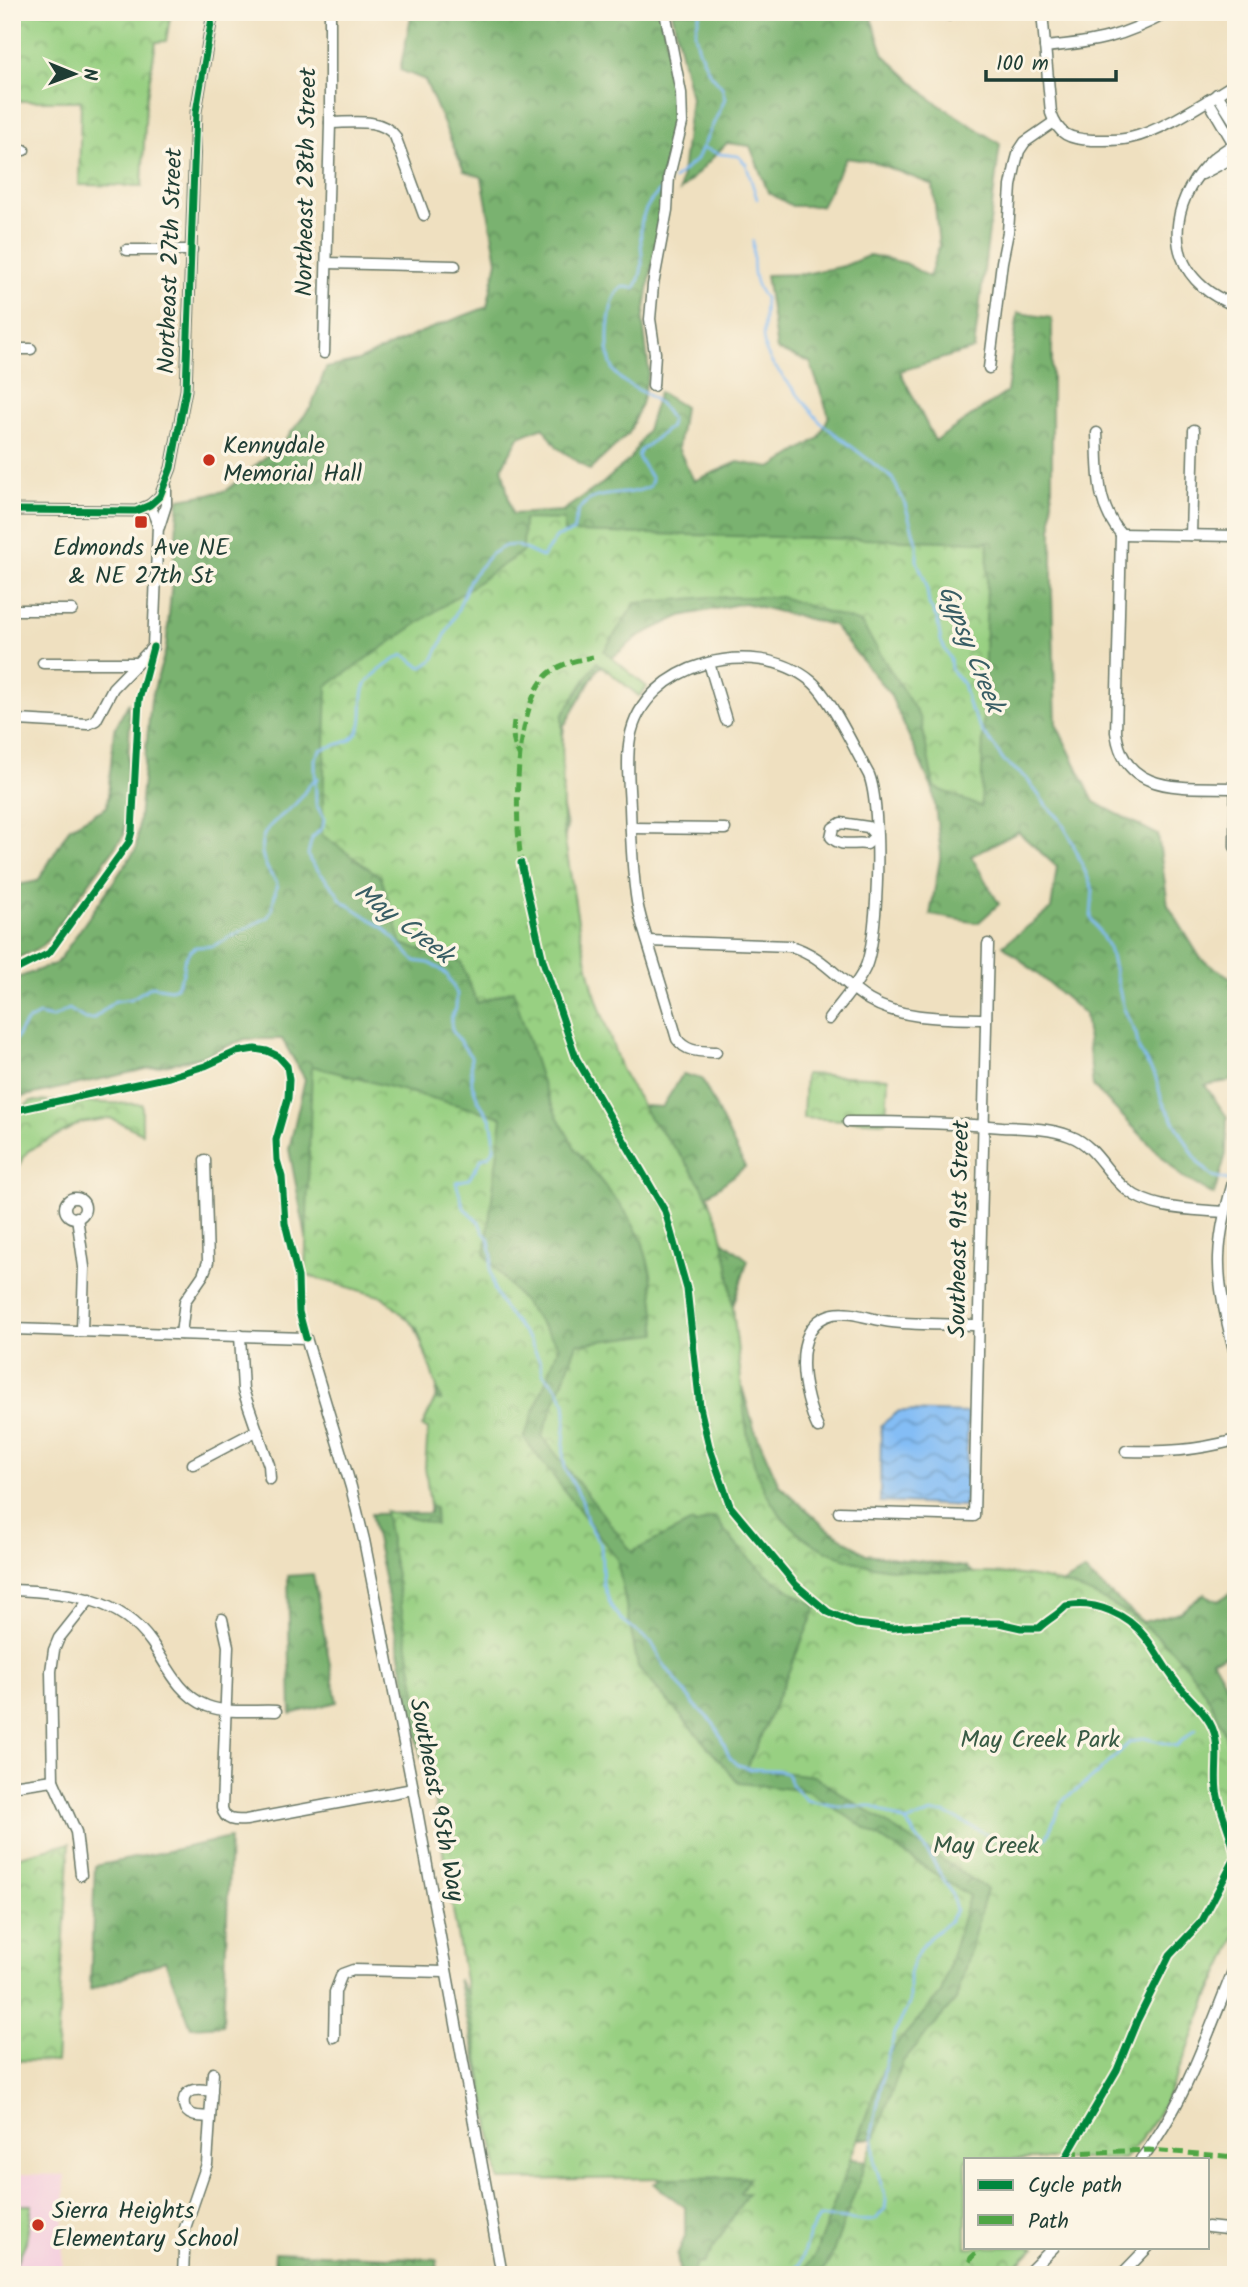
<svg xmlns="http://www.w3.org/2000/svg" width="1248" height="2287" viewBox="0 0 1248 2287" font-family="Kalam,sans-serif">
<defs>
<pattern id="forest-crowns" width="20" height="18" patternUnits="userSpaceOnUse" patternTransform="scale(1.75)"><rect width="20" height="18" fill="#7ab270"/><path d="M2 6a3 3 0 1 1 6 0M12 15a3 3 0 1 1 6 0" fill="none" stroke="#63925d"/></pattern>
<pattern id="park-crowns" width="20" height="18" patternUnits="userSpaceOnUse" patternTransform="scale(1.75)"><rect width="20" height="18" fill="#98d082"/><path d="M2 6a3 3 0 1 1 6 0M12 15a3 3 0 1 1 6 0" fill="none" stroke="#7baa6b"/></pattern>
<pattern id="water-waves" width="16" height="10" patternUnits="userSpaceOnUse" patternTransform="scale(1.75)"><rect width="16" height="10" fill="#84bdf5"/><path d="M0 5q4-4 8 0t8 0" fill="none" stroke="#6b9bc7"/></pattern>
</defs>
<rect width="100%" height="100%" fill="#fcf5e5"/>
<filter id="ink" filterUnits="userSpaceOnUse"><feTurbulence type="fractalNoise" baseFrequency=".0143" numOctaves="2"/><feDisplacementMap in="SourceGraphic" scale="14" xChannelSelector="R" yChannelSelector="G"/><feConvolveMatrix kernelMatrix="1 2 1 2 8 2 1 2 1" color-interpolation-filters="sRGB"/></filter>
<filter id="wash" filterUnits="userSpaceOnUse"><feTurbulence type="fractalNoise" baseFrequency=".00686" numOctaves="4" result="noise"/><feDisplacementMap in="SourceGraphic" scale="28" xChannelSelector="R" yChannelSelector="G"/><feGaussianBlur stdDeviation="1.57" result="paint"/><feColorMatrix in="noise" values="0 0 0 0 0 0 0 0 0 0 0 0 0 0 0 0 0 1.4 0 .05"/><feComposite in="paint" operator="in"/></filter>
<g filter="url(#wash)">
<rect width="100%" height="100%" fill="#efe0c0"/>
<polygon fill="#f4cfde" points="12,2174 65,2175 62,2275 12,2275"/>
<g fill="url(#forest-crowns)" stroke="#4c7852" stroke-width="2">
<polygon points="412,12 661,12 670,61 674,121 662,176 661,211 643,321 649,372 641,404 629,433 590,470 558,448 543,427 519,437 502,467 512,514 562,511 603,483 630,459 647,430 659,392 684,407 678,448 694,481 738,462 771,468 819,438 829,416 810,362 777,350 766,275 804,274 844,266 870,255 905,263 929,277 939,246 933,185 874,162 846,158 821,206 792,206 768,192 750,146 727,143 680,191 691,98 672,12 869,12 884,55 932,100 1000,144 974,349 900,371 935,441 1007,392 1018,313 1052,318 1052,594 1056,724 1094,802 1158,835 1168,905 1201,959 1236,981 1236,1080 1205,1085 1227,1117 1226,1154 1214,1195 1181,1176 1093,1086 1085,1014 1003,945 1051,909 1057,867 1018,832 971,856 999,904 978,923 930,915 941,854 933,790 890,694 833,625 744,603 681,616 639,636 597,670 564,726 558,787 567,826 555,887 628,1105 662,1107 683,1074 702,1079 745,1167 708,1195 722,1240 748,1260 733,1306 736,1366 754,1428 779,1485 824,1526 866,1554 965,1567 998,1591 1044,1594 1084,1571 1143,1622 1180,1612 1204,1594 1218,1601 1236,1589 1236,1653 1212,1659 1236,1701 1236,1935 1166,2095 971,2137 755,2141 490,2120 458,1979 488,2029 443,1751 421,1757 371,1514 430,1513 437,1386 401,1289 312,1268 289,1149 305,1079 282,1039 245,1039 200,1057 12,1099 12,980 57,963 136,849 151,699 166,649 179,499 226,491 284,441 311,407 326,368 358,361 419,333 487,307 497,261 482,177 464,171 425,80 400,70"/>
<polygon points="128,704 130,722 124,835 43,946 12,961 12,886 38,881 70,827 107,807 114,730"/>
<polygon points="313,1574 337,1702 291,1714 288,1576"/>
<polygon points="230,1838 223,2025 191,2027 165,1961 90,1990 95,1866"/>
<polygon points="842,2158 961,2172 966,2247 1035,2247 1007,2275 680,2275 677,2255 685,2237 685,2207 654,2184 670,2172"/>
<polygon points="275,2252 437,2259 438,2275 274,2275"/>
</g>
<g fill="url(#park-crowns)" stroke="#5c865b" stroke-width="2">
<polygon points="12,12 171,12 166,41 156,42 146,102 142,186 79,185 81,101 12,101"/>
<path d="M524 519 564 520V532L988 542 981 807 934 787 921 719 861 623 781 597H710L635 603 604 651 647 687 639 696 597 662 562 716 563 829 579 927 593 988 621 1069 649 1117 683 1158 703 1188 719 1223 728 1265C732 1300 736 1335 740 1370 746 1429 748 1488 795 1530 854 1582 938 1569 1010 1574 1118 1581 1219 1665 1235 1775 1239 1803 1236 1834 1236 1862 1236 1884 1239 1909 1236 1931 1233 1949 1220 1971 1212 1988 1188 2046 1169 2113 1124 2159H966V2247H1035L1006 2275H819L829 2263 903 2061 956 2000 987 1889 814 1776 747 1768 817 1606C774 1585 741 1556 715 1517L695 1525 692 1522 632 1552 542 1436 577 1344 657 1334 651 1273 642 1240 625 1211 576 1150 556 1114 540 1077 513 990 477 1003 461 962 402 944 381 877 322 835 327 686 523 551Z"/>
<polygon points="312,1066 502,1117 485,1255 559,1346 524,1438 617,1559 638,1667 739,1783 808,1791 969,1896 941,1993 889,2053 815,2255 799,2275 691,2275 698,2264 704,2263 748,2193 740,2193 749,2177 499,2180 385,1511 436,1525 435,1508 430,1506 425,1467 428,1429 422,1427 435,1399 441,1400 417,1328 383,1297 305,1275"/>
<polygon points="805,1074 888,1078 886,1122 803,1118"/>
<polygon points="31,1101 142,1104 142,1133 110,1118 80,1123 28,1151 12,1176 12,1117"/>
<polygon points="70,1843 56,2062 12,2060 12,1858"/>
</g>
<polygon fill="#98d082" stroke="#5c865b" stroke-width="2" points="12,2205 32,2205 26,2242 12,2272"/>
<polygon fill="url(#water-waves)" stroke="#527d94" stroke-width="2" points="899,1411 968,1413 965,1506 880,1502 881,1425"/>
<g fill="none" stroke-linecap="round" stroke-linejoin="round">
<g stroke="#84bdf5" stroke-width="2.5">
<polyline points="703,148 720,154 738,156 746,164 757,199"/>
<polyline points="673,180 697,159 725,99 722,87 709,72 699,50 695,33 700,12"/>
<path d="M665 186C619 226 656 251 635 288L623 287C612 295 611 308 609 321 600 404 645 372 671 420L670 427 640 451 638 457 652 479 650 486C629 499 593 487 579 510 575 517 575 524 573 532L557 537 542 557 516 545 505 546 491 554 470 579 458 609 433 660 423 667C414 665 411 657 403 655 393 660 369 676 365 687 358 704 369 726 351 739 347 743 329 746 320 750L315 759 316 804 324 819 323 827 312 838 308 854 310 861 336 891 341 900 384 928 415 961 429 963 440 969 447 975 457 994 456 1009 451 1017 452 1030 471 1057 472 1084 478 1100 491 1120 494 1135V1149L488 1156 482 1158 469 1179 456 1182 464 1208 479 1222 483 1232 489 1239 492 1256 490 1268 494 1289 503 1307 530 1341 540 1361 543 1373 558 1389 565 1402 566 1414 563 1454 565 1469 582 1500 587 1521 601 1545 603 1584 611 1606 621 1619 652 1643 663 1663 693 1703 715 1725 729 1756 736 1764 750 1769 779 1770 787 1774 793 1786 806 1800 837 1806H871L906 1822 930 1856 952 1894 956 1910 949 1922 931 1936 921 1947 914 1960 909 1973V2004L895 2033 885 2065 873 2129 875 2164 886 2200 885 2209 875 2220C856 2223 839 2215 819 2218L809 2234 800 2264 789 2275"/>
<path d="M753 241C754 262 750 281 765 298L763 337 765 349 772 363 820 422 892 478 904 501 913 531 917 545V561L926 583 929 604 937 619 941 641 950 659 951 669 963 684 969 706 983 733 996 748 1002 759 1027 779 1046 805 1059 818 1071 839 1093 890 1091 918 1109 948 1124 1009 1136 1034 1139 1050 1156 1078 1162 1101 1198 1162 1212 1176 1228 1180"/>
<path d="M12 1045 26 1022 39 1015 52 1018 69 1009 85 1019H93L115 1001 131 999 152 986 171 989 176 987 183 974 184 961 189 952 195 947 213 946 268 917 272 910 277 883C263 866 253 841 272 824 280 816 289 811 297 802 305 794 307 783 318 778"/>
<polyline points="1234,1697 1236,1694"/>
<polyline points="906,1822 932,1813 945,1813 999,1840 1017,1844 1038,1843 1047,1837 1062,1801 1091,1779 1129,1743 1144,1738 1176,1746 1196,1729"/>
</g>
</g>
</g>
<g filter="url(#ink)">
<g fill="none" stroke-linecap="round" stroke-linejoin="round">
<g stroke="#687665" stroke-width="13">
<g id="minor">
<polyline points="945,12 949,15"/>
<path d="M1042 12 1051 113C1058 135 1070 139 1092 140 1104 140 1117 141 1130 138 1163 131 1206 101 1236 83"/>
<path d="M1045 47C1098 42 1122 37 1169 12"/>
<polyline points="1217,94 1236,124"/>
<polyline points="1208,100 1234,144"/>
<path d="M330 123C351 123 381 117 395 136L424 215"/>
<path d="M1236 143C1228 148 1220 153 1213 159 1176 192 1161 251 1203 287 1212 295 1224 301 1236 306"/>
<polyline points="12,150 24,150"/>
<polyline points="1202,174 1236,156"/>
<polyline points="127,250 192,250"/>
<polyline points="327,263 455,266"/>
<polyline points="12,349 31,349"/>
<polyline points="324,353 330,123 330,12"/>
<polyline points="989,368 1002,262 1008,232 1011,186 1016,162 1019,151 1025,142 1054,122"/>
<polyline points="653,386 655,353 650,319 653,285 667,210 669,176 682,123 681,93 665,12"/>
<path d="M1097 433C1099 472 1095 503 1121 534"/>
<polyline points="12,510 136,511 150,505 160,496 171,468 186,390 196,112 213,12"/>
<polyline points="159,527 166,505 166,487"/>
<path d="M1121 534 1116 732C1124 797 1186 786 1236 788"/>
<polyline points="1121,534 1236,536"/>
<polyline points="1191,535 1194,430"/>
<polyline points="12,610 72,610"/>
<polyline points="43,663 136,663"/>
<polyline points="709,663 726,720"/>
<polyline points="18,720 88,724 96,720 113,688 153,647 158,525 150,505"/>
<path d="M841 823 868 827 876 836 867 844C853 842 841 848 831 837L833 828Z"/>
<polyline points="631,828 725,829"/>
<polyline points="1235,847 1236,752"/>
<path d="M648 941 790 946C822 954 842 984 869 1000 902 1020 949 1018 986 1019"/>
<path d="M716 1052C701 1051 687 1053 677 1039 669 1011 660 982 651 953 646 936 640 919 637 902 632 871 631 838 630 807 629 784 626 760 630 738 644 662 755 635 811 681 830 696 856 752 869 775 882 808 879 933 866 966 858 985 841 1002 829 1019"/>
<path d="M848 1122C899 1122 951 1123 1002 1127 1025 1128 1049 1128 1070 1136 1097 1146 1106 1174 1127 1190 1153 1211 1194 1209 1225 1212"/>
<path d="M1236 1172C1228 1200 1220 1228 1219 1257 1218 1290 1228 1325 1236 1358"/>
<circle cx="75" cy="1208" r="10"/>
<polyline points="77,1217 84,1267 82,1330"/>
<polyline points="12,1329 306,1338 351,1487 364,1540 413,1789 502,2275"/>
<polyline points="181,1334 185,1301 203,1275 208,1262 205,1160"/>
<polyline points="240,1335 243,1390 269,1465 270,1479"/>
<path d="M818 1428C804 1399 787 1325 833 1314 851 1310 874 1321 892 1322 920 1325 950 1324 978 1325"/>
<path d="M1126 1451C1169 1452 1193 1451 1236 1440"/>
<polyline points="193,1464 256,1431"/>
<polyline points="839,1512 974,1516 988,944"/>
<path d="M12 1590C64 1592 119 1596 152 1643 167 1665 179 1695 207 1706 227 1714 255 1710 276 1711"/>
<path d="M222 1619 228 1646 222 1808C225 1821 235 1821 246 1820L413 1789"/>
<polyline points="12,1786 53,1780"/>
<polyline points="81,1875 76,1832 53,1780 51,1671 54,1650 59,1638 90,1599"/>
<polyline points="334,2037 335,1992 342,1974 353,1970 446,1972"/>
<path d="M210 2117C205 2116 198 2117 193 2115 183 2112 180 2098 189 2092 196 2088 205 2090 212 2091"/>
<path d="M1141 2159C1185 2105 1209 2029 1236 1964"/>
<polyline points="1208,2227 1236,2230"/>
<polyline points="183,2275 185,2228 207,2164 213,2073"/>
<polyline points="1026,2275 1054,2247"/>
<polyline points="1121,2275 1148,2247"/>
</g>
</g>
<use href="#minor" stroke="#fff" stroke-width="10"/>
<g stroke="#4fa644" stroke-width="5" stroke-dasharray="10 5" stroke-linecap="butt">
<path d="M514 721C512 735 513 745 520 757"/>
<path d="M522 867C514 822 513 707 548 674 561 663 577 660 593 657"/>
<polyline points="1069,2153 1149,2150 1236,2157"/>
<polyline points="963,2275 971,2258 982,2247"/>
</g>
<g stroke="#fcf5e5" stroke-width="11">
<g id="cycleway">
<polyline points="12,510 136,511 150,505 160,496 171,468 186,390 196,112 213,12"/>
<path d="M521 863 543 961 576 1058 665 1211 687 1289 700 1407 709 1446 730 1506 796 1585 828 1612 856 1624 892 1628 961 1623H999L1021 1628H1039C1048 1619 1058 1615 1066 1606 1094 1600 1128 1614 1146 1638 1157 1652 1165 1668 1176 1682 1186 1696 1202 1708 1210 1723 1222 1744 1214 1768 1217 1791 1220 1814 1233 1835 1235 1858L1202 1921 1170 1955 1137 2021 1117 2070 1065 2159"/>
<polyline points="12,972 49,953 129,842 132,831 139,700 153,647"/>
<polyline points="12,1111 169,1077 205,1066 236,1052 255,1049 267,1051 278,1056 287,1066 289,1080 288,1098 276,1140 277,1160 282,1177 285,1223 298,1277 299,1312 306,1338"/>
</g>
</g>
<use href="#cycleway" stroke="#00873e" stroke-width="7"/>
</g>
</g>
<g fill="#c8321e" stroke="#fcf5e5" stroke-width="2.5">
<circle cx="209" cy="460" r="7"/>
<rect x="134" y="515" width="14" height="14" rx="3.5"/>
<circle cx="38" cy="2225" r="7"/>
</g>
<g text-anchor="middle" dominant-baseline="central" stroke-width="7" stroke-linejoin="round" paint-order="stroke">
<g font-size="24" fill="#1f3d34" stroke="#fcf5e5">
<text transform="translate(307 182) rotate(-89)">Northeast 28th Street</text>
<text transform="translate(171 261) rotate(-88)">Northeast 27th Street</text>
<text transform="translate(960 1229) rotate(-89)">Southeast 91st Street</text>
<text transform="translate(436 1800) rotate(79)">Southeast 95th Way</text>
</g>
<g font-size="24" fill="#1f3d34" stroke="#fcf5e5" text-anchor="start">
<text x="223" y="446">Kennydale<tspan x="223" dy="28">Memorial Hall</tspan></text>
<text x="141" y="548" text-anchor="middle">Edmonds Ave NE<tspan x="141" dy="28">&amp; NE 27th St</tspan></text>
<text x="52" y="2211">Sierra Heights<tspan x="52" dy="28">Elementary School</tspan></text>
</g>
<g font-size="24" fill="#375a44" stroke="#fcf5e5">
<text x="1040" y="1740">May Creek Park</text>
<text x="986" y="1846">May Creek</text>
</g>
<g font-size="26" font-style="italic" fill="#385d64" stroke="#fcf5e5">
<text transform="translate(970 649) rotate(68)">Gypsy Creek</text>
<text transform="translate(403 924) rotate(37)">May Creek</text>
</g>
</g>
<rect width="1248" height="2287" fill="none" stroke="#fcf5e5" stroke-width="42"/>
<rect x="964" y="2158" width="245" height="91" fill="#fcf5e5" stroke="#a4ab9e" stroke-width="2"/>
<rect x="978" y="2180" width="35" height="10" fill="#00873e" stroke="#a4ab9e" stroke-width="2"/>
<text x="1028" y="2192" font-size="21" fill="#1f3d34">Cycle path</text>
<rect x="978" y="2215" width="35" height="10" fill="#4fa644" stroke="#a4ab9e" stroke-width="2"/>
<text x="1028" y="2228" font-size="21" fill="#1f3d34">Path</text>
<g transform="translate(74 74) rotate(91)" stroke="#fcf5e5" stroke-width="5" paint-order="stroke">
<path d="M0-5L12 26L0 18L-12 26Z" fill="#1f3d34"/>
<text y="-10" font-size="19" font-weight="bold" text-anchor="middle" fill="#1f3d34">N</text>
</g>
<path d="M986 70v10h130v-10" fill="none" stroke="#1f3d34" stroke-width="3.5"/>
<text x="996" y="70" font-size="21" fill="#1f3d34" stroke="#fcf5e5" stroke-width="5" paint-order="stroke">100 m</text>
</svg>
